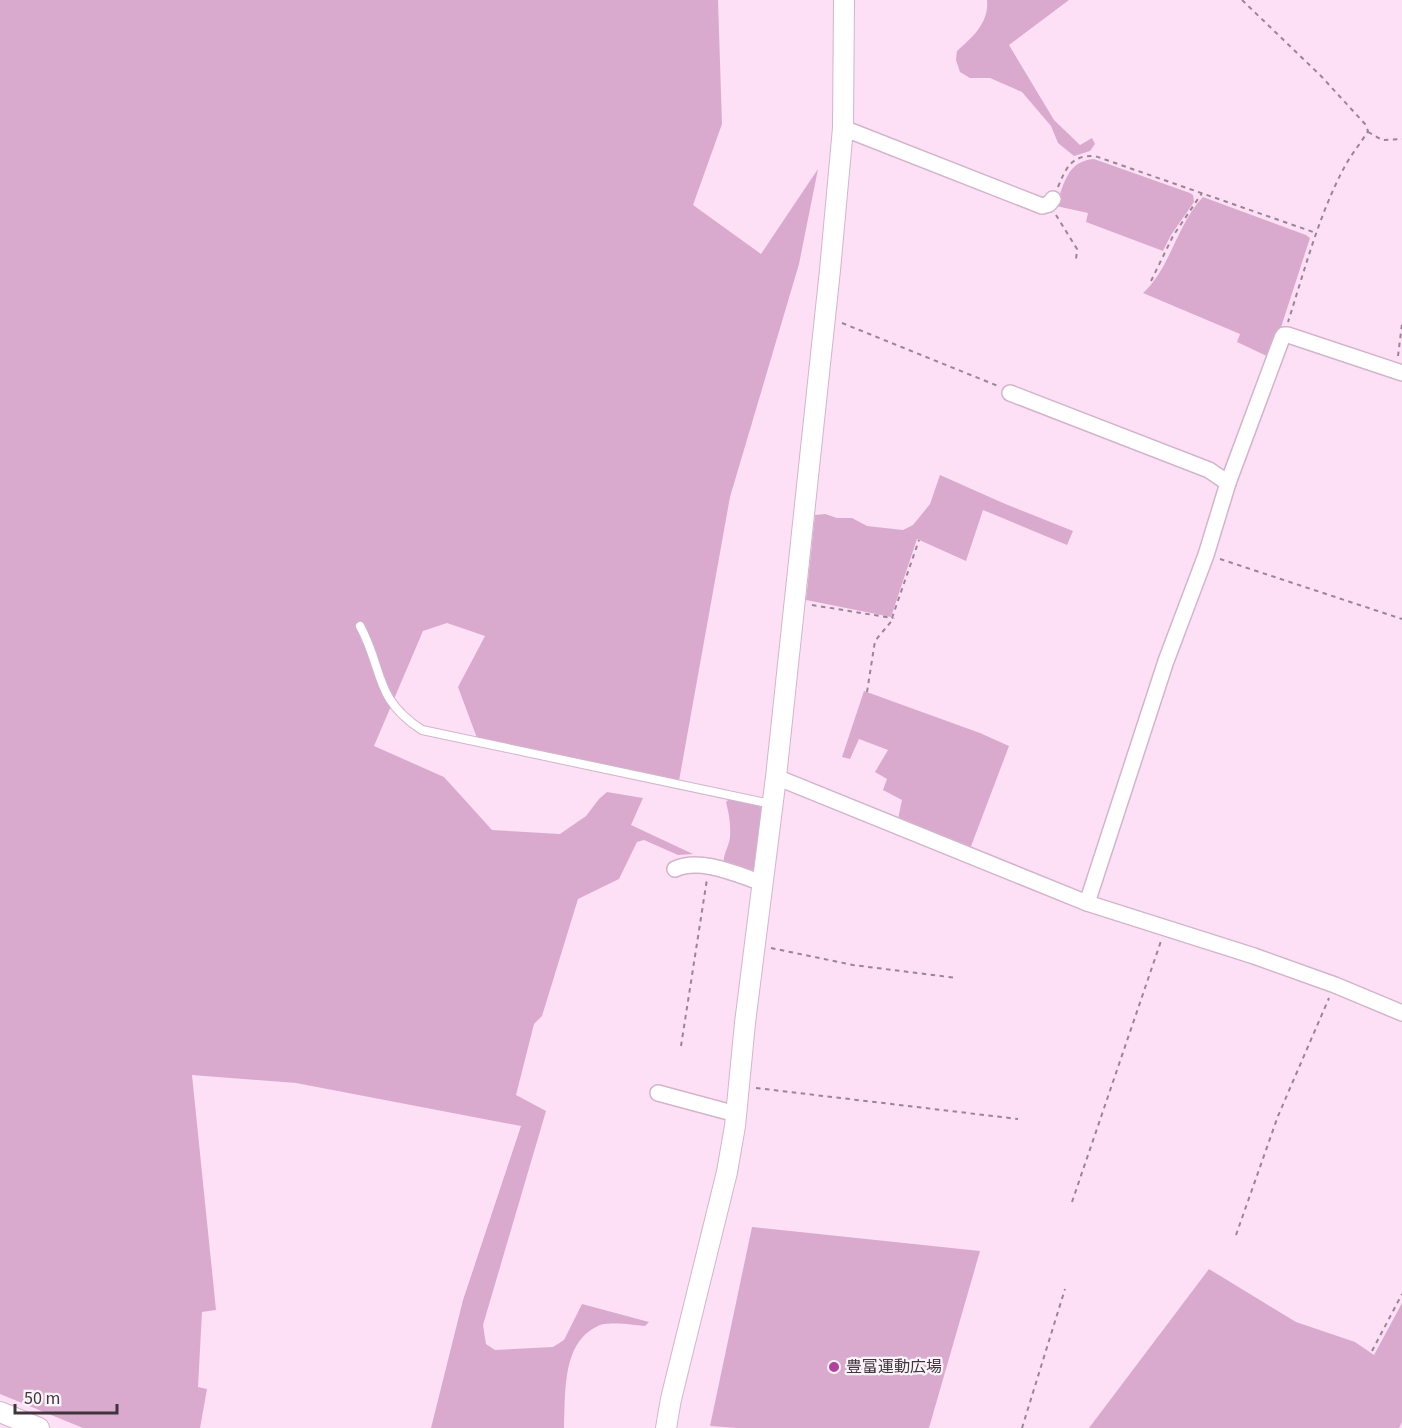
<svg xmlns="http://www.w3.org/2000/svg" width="1402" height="1428" viewBox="0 0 1402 1428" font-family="'Source Sans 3','Noto Sans JP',sans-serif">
<rect width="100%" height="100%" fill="#fee0f6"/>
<g fill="#daaace">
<path d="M0 0H718L722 124 693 205 761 254 818 169 799 264 730 497 679 781 477 738 458 687 485 636 447 623 423 631 374 746 444 777 492 830 560 834 586 816 599 799 607 792 643 798 631 825 693 854 678 855 644 840 637 842 619 879 578 899 542 1016 534 1024 516 1095 546 1111 483 1325 486 1344 495 1350 553 1347 564 1340 582 1304 649 1322 645 1326C634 1325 607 1321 598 1326 561 1343 566 1394 564 1428H431L463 1300 521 1126 296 1083 192 1075 216 1310 202 1312 198 1387 207 1389 200 1428H83L0 1394Z"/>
<path d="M987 0H1069L1009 45 1054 120 1080 145 1092 138 1095 144 1090 151 1074 156 1058 143 1051 126 1022 92 990 78H970L960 72 956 60 957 51C973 37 989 23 987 0Z"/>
<path d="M1094 159 1190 193 1193 195 1194 202 1171 235 1163 251 1086 222 1088 213 1056 206C1064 184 1067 161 1094 159Z"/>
<path d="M1203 197 1306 235 1310 238 1271 358 1237 342 1240 334 1143 293C1170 269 1177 224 1203 197Z"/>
<polygon points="940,475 1003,503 1073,531 1067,545 983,510 966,561 917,539 891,617 806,600 815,515 825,514 837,518 852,518 867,526 903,530 913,525 930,504"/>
<polygon points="864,691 980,733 1009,746 970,849 898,819 902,800 883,790 887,779 875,772 888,750 859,739 850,759 842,757"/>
<path d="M729 799 762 805 755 871 751 874 724 866C722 855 729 847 730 837 731 824 729 814 726 802Z"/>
<polygon points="752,1227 980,1251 929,1428 737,1428 710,1426"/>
<polygon points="1209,1269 1296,1322 1355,1342 1374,1355 1402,1303 1402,1422 1399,1428 1089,1428"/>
</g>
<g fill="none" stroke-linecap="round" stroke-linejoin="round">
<g stroke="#d2b5cb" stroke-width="10">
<path id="service" d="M360 626C384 670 373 698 422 730L771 804"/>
</g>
<g stroke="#d2b5cb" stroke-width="18">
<g id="minor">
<polyline points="843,128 1042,206 1049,204 1053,199"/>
<polyline points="1010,393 1209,470 1228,483"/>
<polyline points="776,777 1087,903 1254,956 1335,985 1402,1013"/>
<path d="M675 869C701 857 738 875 763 883"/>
<polyline points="1087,903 1166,661 1206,555 1228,483 1282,338 1284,335 1288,335 1402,373"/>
<polyline points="658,1093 736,1114"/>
</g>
</g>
<g stroke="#d2b5cb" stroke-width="22">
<g id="tertiary">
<polyline points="0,1412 39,1428"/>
<polyline points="666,1428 671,1399 727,1172 735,1126 745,1023 776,777 830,270 843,128 844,0"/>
</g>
</g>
<g stroke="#998594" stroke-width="2" stroke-dasharray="4.5 4.5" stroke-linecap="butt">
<path d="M1242 0 1321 76 1365 124 1368 131C1361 143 1352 153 1345 166 1319 214 1305 269 1288 322"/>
<polyline points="1368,132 1382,140 1402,139"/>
<path d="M1058 187C1066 168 1071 155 1095 156L1316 233"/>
<polyline points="1056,215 1077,249 1076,260"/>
<polyline points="1151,281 1173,236 1202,193"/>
<polyline points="842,323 998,386"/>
<polyline points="1398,356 1402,324"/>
<polyline points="1220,559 1402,619"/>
<polyline points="812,605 892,618 919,540"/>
<polyline points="867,692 875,641 894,618"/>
<polyline points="771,948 853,965 957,978"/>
<polyline points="681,1046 707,879"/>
<polyline points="756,1088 1018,1119"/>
<polyline points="1072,1202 1161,941"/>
<polyline points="1236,1235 1278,1116 1329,998"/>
<polyline points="1372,1351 1402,1294"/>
<polyline points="1022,1428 1065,1289"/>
</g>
<use href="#service" stroke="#fff" stroke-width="8"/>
<use href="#minor" stroke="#fff" stroke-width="15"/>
<use href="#tertiary" stroke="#fff" stroke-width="20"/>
</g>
<circle fill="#b1419d" stroke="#fbf5fa" stroke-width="2" cx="834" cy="1367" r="6"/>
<g text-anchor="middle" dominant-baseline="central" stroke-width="4.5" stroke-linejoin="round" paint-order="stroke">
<g font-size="16" fill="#40343d" stroke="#fbf5fa" text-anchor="start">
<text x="846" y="1367">豊富運動広場</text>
</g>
</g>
<path d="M15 1404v9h102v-9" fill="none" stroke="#40343d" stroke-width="3"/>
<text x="24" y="1404" font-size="18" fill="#40343d" stroke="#fbf5fa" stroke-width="4.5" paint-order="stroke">50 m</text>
</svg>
